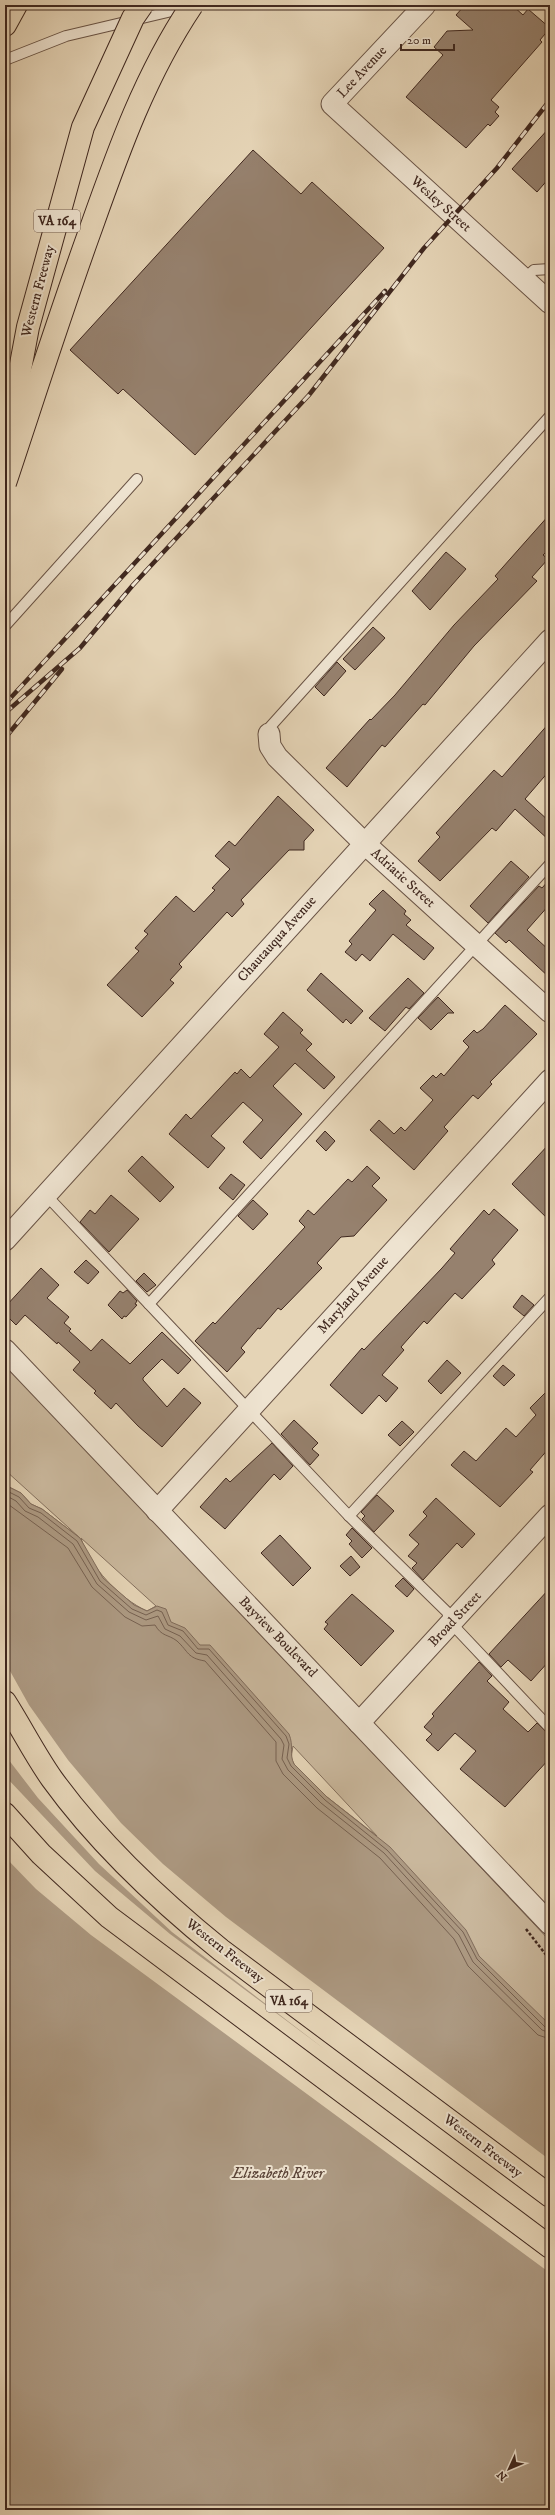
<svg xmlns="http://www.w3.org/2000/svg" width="555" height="2515" viewBox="0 0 555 2515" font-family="'IM FELL DW Pica',serif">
<rect width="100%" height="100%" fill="#e5d4b6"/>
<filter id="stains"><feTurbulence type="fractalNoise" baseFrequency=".005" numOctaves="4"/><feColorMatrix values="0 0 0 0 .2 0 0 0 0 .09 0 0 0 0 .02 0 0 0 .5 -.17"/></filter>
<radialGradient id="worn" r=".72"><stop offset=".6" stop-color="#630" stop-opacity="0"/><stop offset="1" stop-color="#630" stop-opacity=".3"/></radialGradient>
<path fill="#c9b79c" stroke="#84705e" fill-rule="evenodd" d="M5 1363 550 1941V2147L31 1652 5 1477 7 1486 21 1493 31 1504 42 1509 80 1538 5 1470ZM81 1538 156 1606 147 1611C120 1599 89 1566 81 1538ZM293 1746 377 1836 327 1797 294 1764 291 1758Z"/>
<path fill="#ad9a83" stroke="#816c5b" d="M5 1477 7 1486 21 1493 31 1504 42 1509 80 1538 103 1578 134 1605 147 1611 157 1606 166 1609 171 1622 185 1628 200 1645H210L289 1734C294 1746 289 1754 294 1764L327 1797 390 1847 466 1930 479 1956 550 2025V2510H5Z"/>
<polygon fill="#e5d4b6" points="5,1662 29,1705 68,1760 121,1823 163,1864 226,1917 550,2160 550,2273 91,1935 36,1889 5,1857 5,1776 95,1871 170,1934 323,2048 172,1932 99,1864 38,1798 5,1755"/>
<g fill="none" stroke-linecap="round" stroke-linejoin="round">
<g stroke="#766151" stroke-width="1">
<polyline points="5,1490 19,1497 29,1508 41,1513 77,1541 100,1581 132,1609 146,1615 157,1610 162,1612 168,1625 183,1631 198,1649 209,1649 286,1736 289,1744 287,1758 291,1766 325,1800 387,1850 463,1932 477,1959 545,2027 550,2028"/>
<polyline points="5,1495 16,1501 25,1511 38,1517 73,1544 97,1584 129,1612 146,1620 158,1616 165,1629 180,1636 196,1653 207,1655 281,1739 284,1745 282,1759 288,1770 321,1803 384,1853 459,1935 473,1962 542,2030 550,2033"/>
<path d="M5 1502 68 1548 92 1587 125 1617 142 1626 155 1625C162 1637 168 1634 177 1641 189 1652 187 1658 205 1661L276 1742V1761L283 1774 317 1808 380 1858 454 1939 468 1966 538 2035 550 2039"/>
</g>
</g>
<g fill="#96816e" stroke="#40281f">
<polygon points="465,5 512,5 523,15 528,9 550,28 540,40 542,42 491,100 499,107 495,112 499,116 490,126 488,124 466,148 406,97 443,55 434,47 447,31 473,30 456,15"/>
<polygon points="550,127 550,177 537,192 512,169"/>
<polygon points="253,150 301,194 312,182 384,248 195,455 123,389 118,394 70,350"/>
<polygon points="550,514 550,548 543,555 548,559 532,577 537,581 474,646 425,705 423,704 385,747 382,745 347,787 326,768 370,719 371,720 395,695 454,625 498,579 495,576"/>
<polygon points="446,552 466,569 430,610 412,591"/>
<polygon points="373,627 385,638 355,670 343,659"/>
<polygon points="337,662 346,671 324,696 315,687"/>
<polygon points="550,722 550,770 525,799 550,822 550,841 515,809 496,831 492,828 440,881 418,861 440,837 436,833 494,770 502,777"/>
<polygon points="278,796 314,830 304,841 304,850 289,850 241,900 244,904 232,917 227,912 179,964 182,967 170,980 174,983 142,1017 107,985 139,951 135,948 148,934 144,931 176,896 194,912 215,890 212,888 230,869 215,856 229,841 235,846"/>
<polygon points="511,861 529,877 488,923 470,906"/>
<polygon points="550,879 550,904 527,930 550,951 550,978 509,940 506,943 495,933 539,886 542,888"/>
<polygon points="383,890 406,911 404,914 411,920 406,925 434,948 424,960 393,934 370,961 362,954 356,961 345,952 352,944 349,941 376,910 369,904"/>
<polygon points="321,973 363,1011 351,1024 346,1019 343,1023 307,990"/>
<polygon points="408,978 424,993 409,1009 406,1007 385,1031 369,1018"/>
<polygon points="438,997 454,1013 448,1013 431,1030 418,1018"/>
<polygon points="505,1005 537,1034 490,1082 492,1084 478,1099 473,1095 444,1127 448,1131 414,1170 370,1130 379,1120 394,1134 401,1127 405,1131 433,1100 420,1088 433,1075 436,1078 441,1073 444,1076 469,1047 463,1041 474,1030 477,1033 483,1029"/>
<polygon points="283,1012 303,1030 300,1033 312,1044 306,1050 335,1077 324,1089 295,1063 273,1086 302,1114 261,1159 243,1142 263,1120 243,1102 211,1136 225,1148 208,1168 169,1134 186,1114 191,1119 235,1072 237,1074 241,1069 250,1078 279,1047 264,1034"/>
<polygon points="325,1131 335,1141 326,1151 316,1141"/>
<polygon points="550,1143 550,1221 512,1184"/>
<polygon points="142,1156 174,1187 160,1202 128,1171"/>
<polygon points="367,1166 380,1178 372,1186 387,1200 354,1236 341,1237 317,1263 322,1268 281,1310 278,1308 260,1329 258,1328 241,1348 245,1352 227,1372 195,1341 213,1322 215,1324 305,1227 299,1221 308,1210 314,1215 348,1179 352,1182"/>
<polygon points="231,1174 245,1185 233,1200 219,1188"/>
<polygon points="111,1195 139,1219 109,1252 80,1222 90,1210 95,1214"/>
<polygon points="253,1200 268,1214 253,1230 238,1216"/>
<polygon points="494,1209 518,1230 492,1260 495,1264 462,1299 455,1293 427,1324 424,1321 401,1347 404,1350 382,1375 398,1388 386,1402 379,1395 362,1414 330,1385 362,1348 364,1350 442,1268 455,1253 450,1249 484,1210 489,1215"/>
<polygon points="86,1260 99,1272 88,1284 74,1272"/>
<polygon points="41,1268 59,1285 47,1298 69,1317 64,1323 71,1329 69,1331 91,1351 102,1339 130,1364 162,1332 191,1360 178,1374 162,1359 143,1378 143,1380 167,1407 184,1388 201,1403 162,1447 138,1426 116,1403 111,1409 94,1393 96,1391 73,1370 80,1362 58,1342 57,1344 25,1315 16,1325 5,1314 5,1307"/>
<polygon points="144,1273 156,1285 147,1292 136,1281"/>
<polygon points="127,1290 137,1301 135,1304 137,1305 126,1317 124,1316 122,1319 108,1305 120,1291 123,1293"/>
<polygon points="522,1295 534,1305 524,1316 513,1307"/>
<polygon points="447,1360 461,1373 441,1394 428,1381"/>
<polygon points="503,1365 515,1375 504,1386 493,1376"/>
<polygon points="550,1388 550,1447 530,1470 533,1472 500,1507 451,1465 464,1451 476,1461 506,1428 516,1437 536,1415 530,1408"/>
<polygon points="294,1420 318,1443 312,1449 319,1455 310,1465 281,1434"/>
<polygon points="402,1421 414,1432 400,1446 388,1435"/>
<polygon points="272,1443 293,1466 280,1480 274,1474 225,1529 200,1507 226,1478 230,1482"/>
<polygon points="377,1495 394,1511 374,1532 362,1519 365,1516 361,1512"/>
<polygon points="436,1498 475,1534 462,1548 457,1543 423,1580 412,1568 417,1563 408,1556 419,1544 409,1535 427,1516 423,1512"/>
<polygon points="352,1528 372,1548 362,1558 349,1544 352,1541 346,1535"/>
<polygon points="280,1535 311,1568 293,1586 261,1553"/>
<polygon points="351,1556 360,1567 350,1576 340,1566"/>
<polygon points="403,1578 414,1589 407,1597 395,1586"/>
<polygon points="550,1588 550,1660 531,1681 508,1660 501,1667 489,1654"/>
<polygon points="352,1594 394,1631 361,1666 324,1629 328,1624 325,1622"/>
<polygon points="479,1662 492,1676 487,1681 509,1702 503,1709 528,1732 537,1723 550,1736 550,1758 505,1807 460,1769 476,1751 455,1733 438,1751 426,1740 432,1734 424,1727 434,1716 432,1714"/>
</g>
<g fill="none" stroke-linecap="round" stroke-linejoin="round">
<g stroke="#695345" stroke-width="12">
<g id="lane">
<polyline points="5,60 66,36 189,7"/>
<polyline points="524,279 534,270 550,269"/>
<polyline points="5,626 137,479"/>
<polyline points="269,734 270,727 550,416"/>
<polyline points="46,1195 349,1516 447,1612 451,1623 550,1728"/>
<polyline points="149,1304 550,864"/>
<polyline points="349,1516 550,1297"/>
</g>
</g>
<g stroke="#695345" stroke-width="23">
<g id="street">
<polyline points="425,5 332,104 550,303"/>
<polyline points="269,734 270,746 277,757 364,843 550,1012"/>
<polyline points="5,1240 550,640"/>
<polyline points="5,1350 550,1924"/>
<polyline points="157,1511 550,1080"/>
<polyline points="359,1723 550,1515"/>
</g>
</g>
<g stroke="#40281f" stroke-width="24">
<g id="highway">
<polyline points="5,25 16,5"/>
<path d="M5 1702C21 1727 35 1755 52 1779 99 1844 159 1900 221 1950L550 2196"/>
<polyline points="5,1814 41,1854 109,1917 550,2247"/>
</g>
</g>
<polyline stroke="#40281f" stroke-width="2.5" stroke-dasharray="3 2" stroke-linecap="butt" points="526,1929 550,1960"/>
<use href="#lane" stroke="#eee3d0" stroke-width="10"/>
<use href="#street" stroke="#eee3d0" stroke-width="21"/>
<use href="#highway" stroke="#e5d4b6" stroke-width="22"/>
<g stroke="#40281f" stroke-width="4.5">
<g id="rail">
<polyline points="5,704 385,291"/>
<polyline points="5,713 80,648 133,585 309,395 424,248 497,168 550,100"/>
<polyline points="5,738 62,669"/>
</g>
</g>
<use href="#rail" stroke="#eee3d0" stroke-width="3" stroke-dasharray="9" stroke-linecap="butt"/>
<g stroke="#40281f" stroke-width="24" stroke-linecap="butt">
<g id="highway-bridge">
<polyline points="6,444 28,327 83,127 133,18 142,5"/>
<path d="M5 483C33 399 60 314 90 231 118 152 145 75 192 5"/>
</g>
</g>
<use href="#highway-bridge" stroke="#e5d4b6" stroke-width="22"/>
</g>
<g text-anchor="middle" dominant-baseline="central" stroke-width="4" stroke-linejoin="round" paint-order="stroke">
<g fill="#eee3d0" stroke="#746054" stroke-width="1">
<rect x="34" y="210" width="46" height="22" rx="3"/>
<rect x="266" y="1990" width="46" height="22" rx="3"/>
</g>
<g font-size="13" font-weight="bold" fill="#40281f">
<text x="57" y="221">VA 164</text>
<text x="289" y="2001">VA 164</text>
</g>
<g font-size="14" fill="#40281f" stroke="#eee3d0">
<text transform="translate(362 72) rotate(-47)">Lee Avenue</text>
<text transform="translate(441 204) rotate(42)">Wesley Street</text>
<text transform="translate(38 291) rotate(-75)">Western Freeway</text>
<text transform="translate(403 878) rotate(42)">Adriatic Street</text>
<text transform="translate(277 939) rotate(-48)">Chautauqua Avenue</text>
<text transform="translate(353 1295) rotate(-48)">Maryland Avenue</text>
<text transform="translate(455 1619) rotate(-47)">Broad Street</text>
<text transform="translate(278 1637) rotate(46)">Bayview Boulevard</text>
<text transform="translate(225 1951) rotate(38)">Western Freeway</text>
<text transform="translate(483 2146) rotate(37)">Western Freeway</text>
</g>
<g font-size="15" font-style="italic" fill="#5b4438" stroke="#eee3d0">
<text x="278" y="2173">Elizabeth River</text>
</g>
</g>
<rect width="555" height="2515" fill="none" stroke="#e5d4b6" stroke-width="20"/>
<rect x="6" y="6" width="543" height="2503" fill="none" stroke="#40281f" stroke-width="2"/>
<rect x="10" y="10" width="535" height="2495" fill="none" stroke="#40281f"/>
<g transform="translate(509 2469) rotate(226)" stroke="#eee3d0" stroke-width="3" paint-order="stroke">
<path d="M0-3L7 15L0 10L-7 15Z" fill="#40281f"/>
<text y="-6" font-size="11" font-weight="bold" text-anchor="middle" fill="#40281f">N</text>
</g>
<path d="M401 44v6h53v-6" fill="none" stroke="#40281f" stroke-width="2"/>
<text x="407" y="44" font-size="12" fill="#40281f" stroke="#eee3d0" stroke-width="3" paint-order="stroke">20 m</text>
<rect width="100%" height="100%" filter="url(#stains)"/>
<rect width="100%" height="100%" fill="url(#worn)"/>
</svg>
